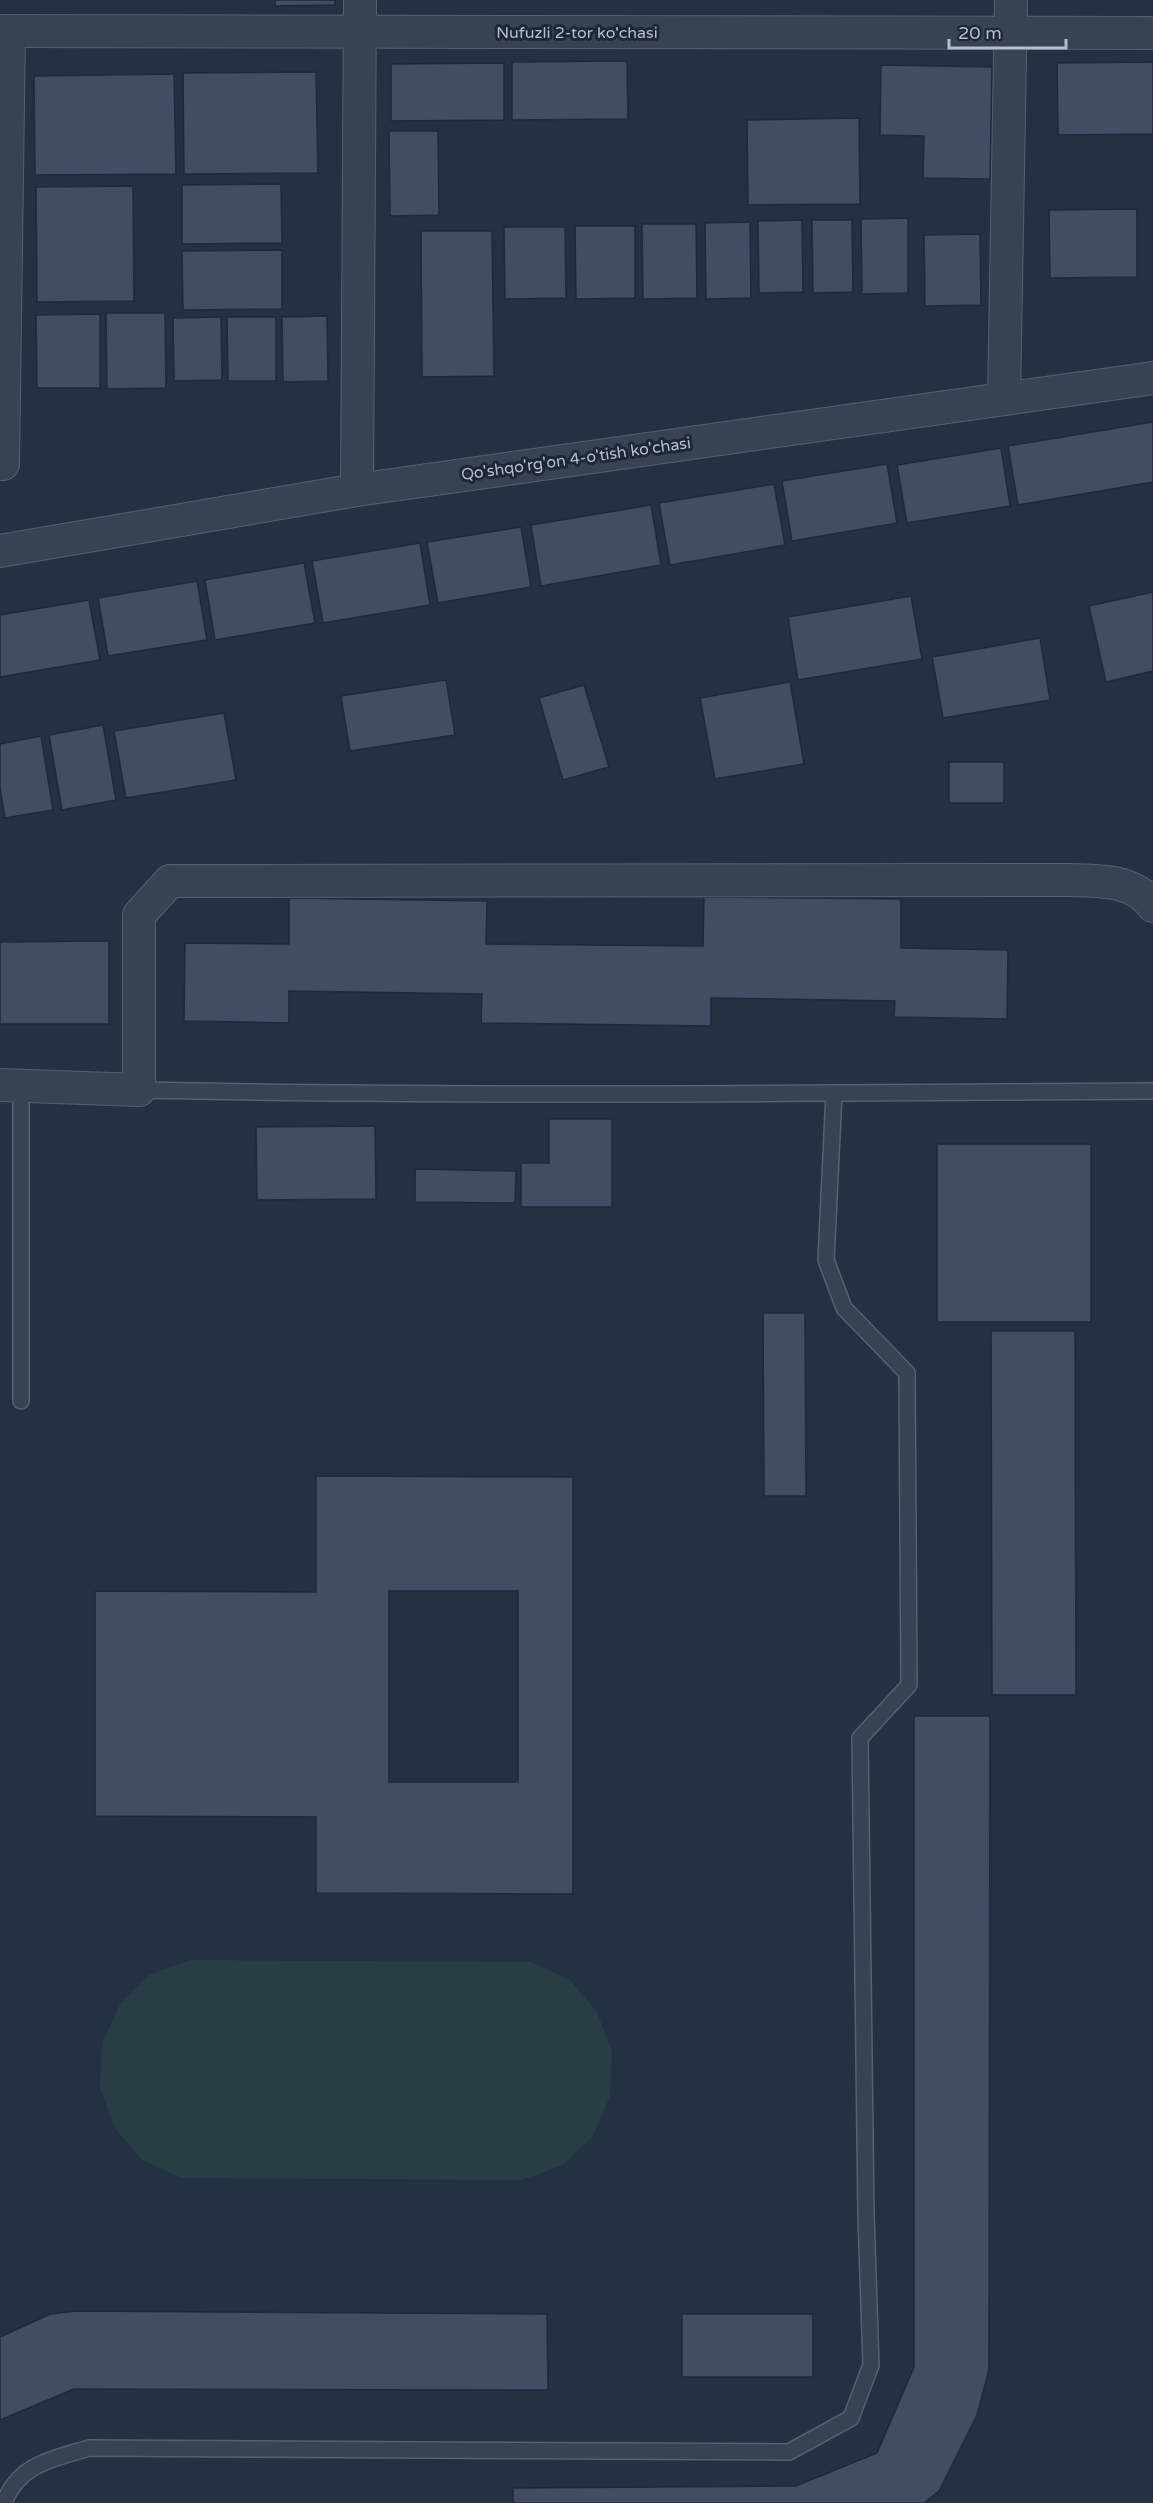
<svg xmlns="http://www.w3.org/2000/svg" width="1153" height="2503" viewBox="0 0 1153 2503" font-family="'Varela Round',sans-serif">
<rect width="100%" height="100%" fill="#243043"/>
<polygon fill="#273f44" points="190,1960 531,1962 570,1980 597,2012 612,2052 610,2096 593,2136 563,2165 522,2180 181,2178 142,2160 115,2128 100,2088 102,2043 120,2004 149,1975"/>
<g fill="#404d63" stroke="#20293a" stroke-width="1.5" fill-rule="evenodd">
<polygon points="275,0 335,0 335,5 275,6"/>
<polygon points="627,61 628,119 512,120 512,62"/>
<polygon points="1153,62 1153,134 1058,135 1057,63"/>
<polygon points="504,63 504,120 391,121 391,64"/>
<polygon points="881,65 992,67 990,179 923,178 924,136 880,135"/>
<polygon points="316,72 318,173 184,174 183,73"/>
<polygon points="174,74 176,174 35,175 34,76"/>
<polygon points="859,118 860,204 748,205 747,120"/>
<polygon points="389,131 438,131 439,215 390,216"/>
<polygon points="281,184 282,243 182,244 182,185"/>
<polygon points="133,186 134,301 37,302 36,187"/>
<polygon points="1137,209 1137,277 1050,278 1049,210"/>
<polygon points="908,218 908,293 862,294 861,219"/>
<polygon points="802,220 803,292 759,293 758,221"/>
<polygon points="812,220 852,220 853,292 813,293"/>
<polygon points="750,222 751,298 706,299 705,223"/>
<polygon points="642,224 696,224 697,298 643,299"/>
<polygon points="575,226 635,226 635,298 576,299"/>
<polygon points="504,227 565,227 566,298 505,299"/>
<polygon points="421,231 492,231 494,376 422,377"/>
<polygon points="980,234 981,305 925,306 924,235"/>
<polygon points="282,250 282,309 183,310 182,251"/>
<polygon points="106,313 165,313 166,388 107,389"/>
<polygon points="100,314 100,388 37,388 36,315"/>
<polygon points="327,316 328,381 283,382 282,317"/>
<polygon points="221,317 222,380 174,381 173,318"/>
<polygon points="227,317 276,317 276,381 228,381"/>
<polygon points="1153,422 1153,482 1018,505 1008,446"/>
<polygon points="1001,448 1010,506 907,523 897,465"/>
<polygon points="887,464 897,523 792,541 782,481"/>
<polygon points="774,484 785,545 670,565 659,503"/>
<polygon points="651,505 661,565 541,586 531,525"/>
<polygon points="521,527 531,587 438,603 427,542"/>
<polygon points="420,543 430,605 323,623 312,561"/>
<polygon points="304,563 315,623 215,640 205,580"/>
<polygon points="197,581 207,640 108,656 98,598"/>
<polygon points="1153,592 1153,671 1106,682 1089,606"/>
<polygon points="911,596 922,659 798,680 788,617"/>
<polygon points="89,600 100,660 0,677 0,615"/>
<polygon points="1040,638 1050,700 943,718 932,657"/>
<polygon points="446,680 455,735 350,751 341,696"/>
<polygon points="790,682 804,764 715,779 700,698"/>
<polygon points="584,685 609,767 563,780 539,698"/>
<polygon points="224,713 236,780 126,798 114,731"/>
<polygon points="103,725 116,800 62,810 49,735"/>
<polygon points="41,736 53,810 5,818 0,788 0,744"/>
<rect x="949" y="762" width="55" height="41"/>
<polygon points="704,897 901,899 901,948 1008,950 1007,1019 894,1017 895,1001 711,998 711,1026 481,1023 482,994 289,991 289,1023 184,1021 185,943 289,944 289,898 487,901 486,944 703,946"/>
<polygon points="109,941 109,1024 0,1024 0,942"/>
<polygon points="549,1119 612,1119 612,1207 521,1207 521,1163 549,1163"/>
<polygon points="375,1126 376,1199 257,1200 256,1127"/>
<rect x="937" y="1144" width="154" height="178"/>
<polygon points="415,1169 516,1171 515,1203 415,1202"/>
<polygon points="763,1313 805,1313 806,1496 764,1496"/>
<polygon points="991,1331 1075,1331 1076,1695 992,1695"/>
<path d="M316 1476 573 1477V1894L316 1893V1817L95 1816V1591L316 1592ZM389 1591H518V1782H389Z"/>
<polygon points="914,1716 990,1716 989,2370 977,2415 939,2491 924,2503 513,2503 513,2488 796,2486 877,2453 914,2367"/>
<polygon points="76,2311 547,2314 548,2390 74,2389 0,2420 0,2337 50,2314"/>
<rect x="682" y="2314" width="131" height="63"/>
</g>
<g fill="none" stroke-linecap="round" stroke-linejoin="round">
<g stroke="#576070" stroke-width="18">
<g id="lane">
<polyline points="21,1086 21,1401"/>
<path d="M139 1090C477 1097 815 1093 1153 1091"/>
<path d="M4 2503C18 2464 53 2459 89 2448L789 2452 851 2418 871 2365 866 2215 860 1738 909 1685 907 1373 844 1308 826 1260 834 1093"/>
</g>
</g>
<g stroke="#576070" stroke-width="34">
<g id="street">
<polyline points="0,31 1153,33"/>
<polyline points="1004,399 1011,0"/>
<polyline points="3,464 9,31"/>
<polyline points="357,490 360,0"/>
<polyline points="0,551 357,490 1153,378"/>
<path d="M0 1085 139 1090V915L170 881 1069 880C1099 881 1134 879 1153 906"/>
</g>
</g>
<use href="#lane" stroke="#394252" stroke-width="15"/>
<use href="#street" stroke="#394252" stroke-width="32"/>
</g>
<g text-anchor="middle" dominant-baseline="central" stroke-width="6" stroke-linejoin="round" paint-order="stroke">
<g font-size="16" fill="#b6becc" stroke="#1e2738">
<text x="577" y="33">Nufuzli 2-tor ko'chasi</text>
<text transform="translate(576 459) rotate(-8)">Qo'shqo'rg'on 4-o'tish ko'chasi</text>
</g>
</g>
<path d="M949 39v9h117v-9" fill="none" stroke="#b6becc" stroke-width="3"/>
<text x="958" y="39" font-size="18" fill="#b6becc" stroke="#1e2738" stroke-width="4.5" paint-order="stroke">20 m</text>
</svg>
